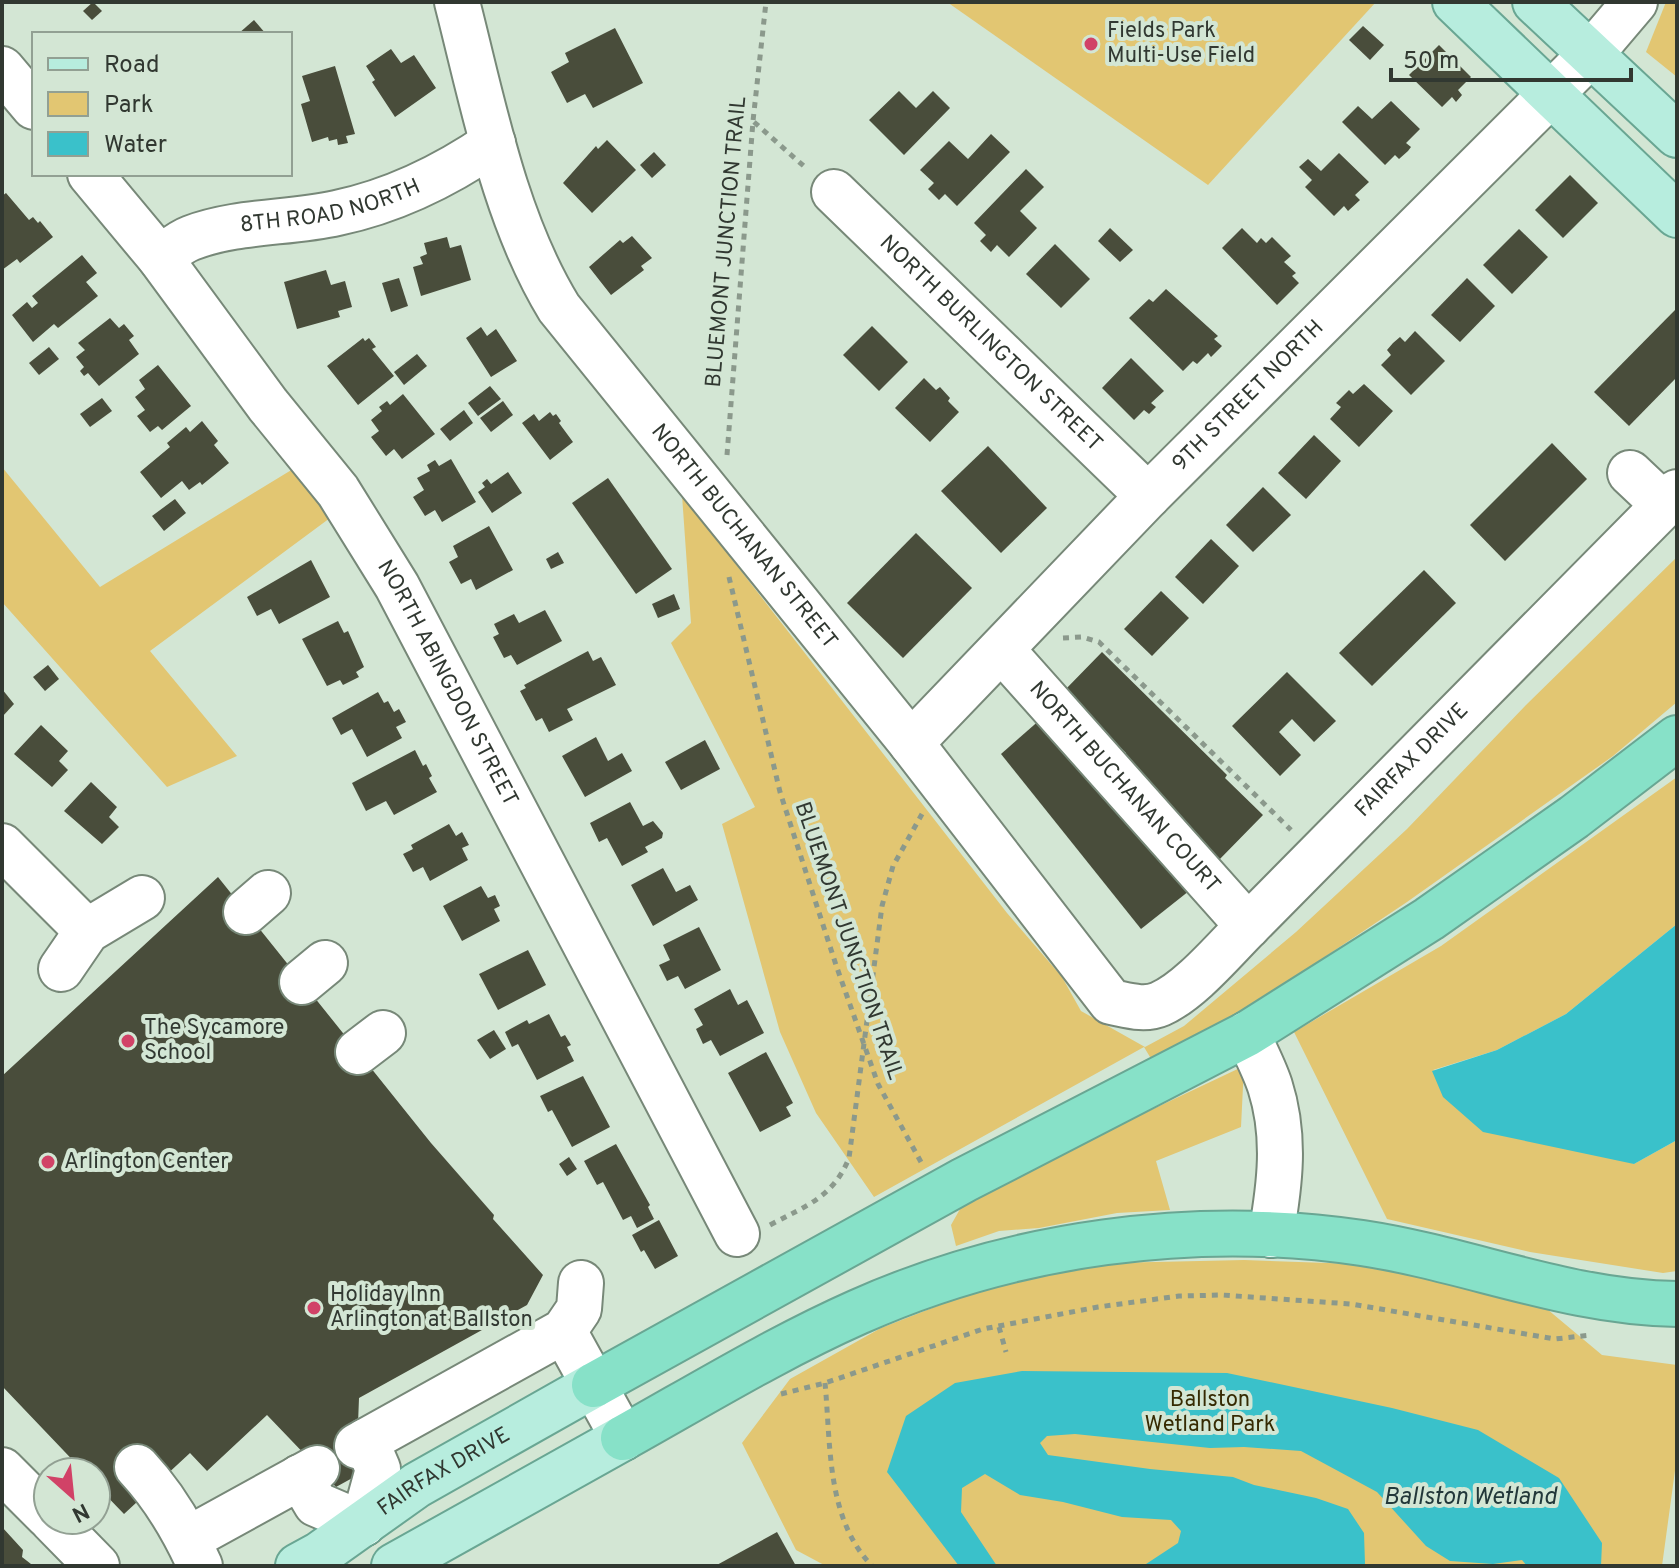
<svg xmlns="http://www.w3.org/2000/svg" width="1679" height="1568" viewBox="0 0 1679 1568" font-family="Overpass,sans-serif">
<rect width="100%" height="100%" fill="#d3e6d4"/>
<g fill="#e2c672">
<polygon points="947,2 1376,2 1208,185"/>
<polygon points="1666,2 1677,2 1677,77 1646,52"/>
<polygon points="2,467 100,587 293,469 330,518 150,651 237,756 167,787 2,602"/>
<polygon points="682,495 1007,913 1062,977 1081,1011 1145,1047 1184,1026 1296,932 1407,829 1526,705 1677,557 1677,702 1613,756 1407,902 1229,1021 1153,1062 1144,1047 874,1197 816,1113 780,1032 722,824 755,807 671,643 691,623"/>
<polygon points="1677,777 1677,924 1566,1014 1497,1050 1433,1070 1634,1164 1677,1140 1677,1271 1663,1273 1530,1252 1387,1219 1294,1032 1441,946"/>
<polygon points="1244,1066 1241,1127 1156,1161 1170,1210 1117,1213 1039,1228 999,1231 956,1246 951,1225 964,1202 1060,1153"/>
<polygon points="1244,1260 1356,1264 1457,1285 1547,1309 1602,1355 1677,1365 1677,1456 1662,1566 826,1566 796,1550 742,1443 790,1379 881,1328 981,1289 1110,1263"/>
</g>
<g fill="#3ac1ca">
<polygon points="1677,924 1677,1140 1634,1164 1483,1132 1443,1097 1432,1071 1497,1050 1566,1014"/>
<polygon points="1022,1371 1227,1373 1392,1408 1478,1430 1559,1478 1602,1543 1601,1566 1527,1566 1522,1560 1493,1564 1450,1561 1426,1546 1377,1492 1301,1451 1244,1447 1210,1448 1075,1434 1047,1436 1040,1443 1048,1455 1150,1469 1233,1477 1254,1485 1316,1498 1348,1509 1364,1533 1365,1564 1364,1566 1143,1566 1178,1543 1181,1531 1171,1520 1122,1517 1063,1502 1020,1495 985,1474 962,1488 961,1512 997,1566 959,1566 887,1472 906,1416 955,1383"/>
</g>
<g fill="#494d3b">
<polygon points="93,2 102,11 92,20 83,11"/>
<polygon points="254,20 266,34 238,34"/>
<polygon points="1363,26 1384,45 1370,60 1349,40"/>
<polygon points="615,28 643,83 593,108 585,94 567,103 551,72 569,62 565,53"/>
<polygon points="1439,45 1471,77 1458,90 1462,95 1456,102 1452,97 1442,107 1409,75"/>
<polygon points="391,49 401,63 414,55 436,88 395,117 372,82 375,80 366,66"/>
<polygon points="335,66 355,134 346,136 348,143 338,145 337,139 329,141 328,137 312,142 301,104 310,101 302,76"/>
<polygon points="899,91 916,108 933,91 950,108 904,155 869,120"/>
<polygon points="1391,101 1420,129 1406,143 1411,147 1408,151 1399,159 1395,155 1385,165 1342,122 1358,106 1372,119"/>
<polygon points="991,134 1010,152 957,206 945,194 939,200 928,189 934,183 920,170 949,141 968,159"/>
<polygon points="607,140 636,170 592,213 563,183 596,146 598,149"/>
<polygon points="654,152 666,165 652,178 640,165"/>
<polygon points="1339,153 1369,182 1355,195 1360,200 1348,211 1344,206 1334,216 1305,187 1312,180 1299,167 1308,159 1321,171"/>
<polygon points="1026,169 1044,187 1020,211 1037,228 1009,257 997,245 991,252 980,241 986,235 974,223"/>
<polygon points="1570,175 1598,203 1563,238 1535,210"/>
<polygon points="6,193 29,220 33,217 38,223 40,221 53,237 20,263 17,259 2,270 2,196"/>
<polygon points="1110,228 1133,250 1120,262 1098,241"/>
<polygon points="1242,228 1257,243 1261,238 1266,243 1272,237 1291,256 1284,262 1296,273 1292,276 1299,283 1277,305 1222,248"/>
<polygon points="1519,229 1548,257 1512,294 1483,265"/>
<polygon points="632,236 652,258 641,266 644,270 611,295 589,267 620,240 623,243"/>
<polygon points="447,237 450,248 461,245 471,280 421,296 413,267 423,264 420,257 427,254 424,243"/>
<polygon points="1055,244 1090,279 1061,308 1026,274"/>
<polygon points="82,255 97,273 86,282 98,296 58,328 54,324 33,342 12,315 27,302 32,308 38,303 32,296"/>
<polygon points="326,270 331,285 345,281 352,307 338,311 340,317 297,329 284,282"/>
<polygon points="399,278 408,306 391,312 382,283"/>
<polygon points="1467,278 1495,306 1460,342 1431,315"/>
<polygon points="1166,289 1218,336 1214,339 1222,346 1211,357 1208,353 1197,364 1193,361 1183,371 1129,318 1149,299 1153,302"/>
<polygon points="1677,308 1677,377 1629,426 1594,392"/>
<polygon points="110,318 119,328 124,324 134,336 129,340 139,354 99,386 88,373 84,376 80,371 84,367 76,357 85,350 78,343"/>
<polygon points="872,326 908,362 879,391 843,355"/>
<polygon points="481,327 487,336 496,329 517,361 491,377 466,338"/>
<polygon points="1415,331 1445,361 1411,395 1381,365 1391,355 1387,350 1393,343 1400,337 1405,342"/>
<polygon points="363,338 365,341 369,338 376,347 372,349 394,376 358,405 327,366"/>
<polygon points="49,347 59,359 39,375 29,363"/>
<polygon points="417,354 427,366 404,385 394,372"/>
<polygon points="1131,358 1164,391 1151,403 1156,407 1149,414 1144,410 1134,420 1102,388"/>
<polygon points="158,365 191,406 162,430 158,426 150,432 137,416 145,410 135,397 145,389 139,380"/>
<polygon points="924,378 936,390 940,387 950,398 948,401 959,412 930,442 895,408"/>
<polygon points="1364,384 1393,411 1359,447 1330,419 1341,407 1336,403 1349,390 1353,394"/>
<polygon points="490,386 501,399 478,416 468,403"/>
<polygon points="403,394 435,434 402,459 394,449 386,456 371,437 379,431 371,420 382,411 379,407 387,401 390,405"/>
<polygon points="102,398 112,411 90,427 80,414"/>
<polygon points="503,401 513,415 491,432 480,418"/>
<polygon points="464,410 473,423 450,441 440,429"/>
<polygon points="550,412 553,416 556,414 561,421 559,423 573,442 550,460 522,423 534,414 539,421"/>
<polygon points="202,421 218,441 214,445 229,463 202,485 200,482 189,490 182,481 161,498 140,472 170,447 167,443 186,427 190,432"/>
<polygon points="1314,435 1341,461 1306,499 1278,473"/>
<polygon points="1552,443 1587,479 1505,561 1470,525"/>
<polygon points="988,446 1047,508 1001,553 941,491"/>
<polygon points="451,459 476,502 442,522 435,510 425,516 413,497 424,490 417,478 430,471 427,465 435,460 439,466"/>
<polygon points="508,472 522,493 492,513 478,492 485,487 482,483 487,479 491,484"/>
<polygon points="608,478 672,569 636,594 572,503"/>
<polygon points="1263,487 1291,515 1253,552 1226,525"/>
<polygon points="175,499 186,513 164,531 152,516"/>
<polygon points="489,526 513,570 476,590 471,579 461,584 449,562 458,557 453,546"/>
<polygon points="916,533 972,588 903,658 847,603"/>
<polygon points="1211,539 1239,566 1203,604 1175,577"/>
<polygon points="558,552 564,563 551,569 546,559"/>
<polygon points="311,560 330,597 279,624 271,609 257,616 247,597"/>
<polygon points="1424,570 1456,603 1372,686 1339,653"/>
<polygon points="1161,591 1189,618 1152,656 1124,629"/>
<polygon points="674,594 680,609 658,618 652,604"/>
<polygon points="545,610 562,641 517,665 511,655 504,658 493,637 499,634 494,624 514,614 519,623"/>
<polygon points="338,621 344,633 348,631 364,667 356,672 359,677 343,685 340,680 327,686 302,639"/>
<polygon points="588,651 593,661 601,657 616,685 567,709 573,720 549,732 542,718 536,721 520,691 526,688 524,685"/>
<polygon points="1102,652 1222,770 1227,775 1225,778 1263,815 1217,862 1140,776 1142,774 1123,755 1126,753 1063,692"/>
<polygon points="48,665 59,679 45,691 33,677"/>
<polygon points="1287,672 1336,721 1314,742 1292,719 1279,732 1301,755 1280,776 1232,726"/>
<polygon points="2,689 14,704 2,717"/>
<polygon points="378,692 384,703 388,701 394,712 399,709 406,722 396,727 402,738 367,757 352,729 341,735 332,718"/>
<polygon points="1042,718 1189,891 1141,929 1001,754"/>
<polygon points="41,725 68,751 59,761 68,770 52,787 14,754"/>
<polygon points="596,737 608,761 622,753 632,771 585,797 562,756"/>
<polygon points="705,740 720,769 681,790 665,762"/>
<polygon points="415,750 423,766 426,764 432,776 429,778 437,792 394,815 386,801 366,811 352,783"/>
<polygon points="91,782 117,807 109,817 119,827 102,844 64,811"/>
<polygon points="630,802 643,826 653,821 663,833 662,838 645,847 648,852 622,866 607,838 599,842 590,823"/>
<polygon points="449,824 456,836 462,832 469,845 462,848 468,860 430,881 423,867 413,872 403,854 413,849 411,845"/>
<polygon points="663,868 676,892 690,885 698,900 653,926 631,885"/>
<polygon points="218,877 431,1143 494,1215 493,1219 543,1275 527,1305 359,1398 356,1476 336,1487 267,1415 207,1471 190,1453 124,1514 96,1485 96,1472 84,1472 2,1386 2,1076"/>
<polygon points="481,886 488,898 495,895 500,906 494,909 500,921 462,941 443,906"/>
<polygon points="699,927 721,970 685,989 678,976 667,981 659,965 670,960 663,945"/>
<polygon points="528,950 546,985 498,1010 479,974"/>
<polygon points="730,989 738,1005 747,1000 764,1033 720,1056 711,1040 703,1044 696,1029 703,1025 694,1009"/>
<polygon points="549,1014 561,1037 565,1035 571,1045 567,1047 574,1061 537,1080 518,1044 512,1047 505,1032 527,1020 529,1024"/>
<polygon points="494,1030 506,1049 490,1059 477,1040"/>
<polygon points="766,1052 793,1103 786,1107 791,1116 760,1132 728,1073"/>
<polygon points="583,1076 610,1127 572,1147 552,1110 548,1112 540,1096"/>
<polygon points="616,1144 650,1205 648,1207 654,1219 637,1228 631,1216 623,1220 603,1182 597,1185 584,1161"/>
<polygon points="569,1157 577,1169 567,1176 559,1164"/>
<polygon points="659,1220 678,1256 655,1269 644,1250 641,1252 632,1235"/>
<polygon points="2,1527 23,1550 22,1557 31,1564 29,1566 2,1566"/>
<polygon points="777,1532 796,1566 715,1566"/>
</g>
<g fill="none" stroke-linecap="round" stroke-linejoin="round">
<g stroke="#778878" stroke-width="48">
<g id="minor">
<path id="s1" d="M457 2C483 103 504 218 559 308L911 743 1111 1002C1127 1005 1144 1011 1160 1004 1190 991 1224 950 1248 926L1677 492"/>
<polyline points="2,69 34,107"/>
<path id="s2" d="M90 174 160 258 268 405 338 491 397 586 737 1234"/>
<path id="s3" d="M834 192 1148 496"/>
<path id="s4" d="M160 258C170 251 180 242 191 238 238 220 289 224 337 213 394 201 445 176 493 143"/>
<polyline points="1630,473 1664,505"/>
<path id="s5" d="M1002 650 1248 926"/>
<path id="s6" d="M911 743 1148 496 1590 55 1635 2"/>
<polyline points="2,846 87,931"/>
<polyline points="246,912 268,893"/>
<polyline points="61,969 87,931 142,898"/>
<polyline points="302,982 325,963"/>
<path d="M1247 1034C1255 1051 1264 1068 1270 1086 1286 1136 1280 1184 1271 1235"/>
<polyline points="358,1052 383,1033"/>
<polyline points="564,1331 623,1438"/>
<polyline points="357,1446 564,1331 579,1309 581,1283"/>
<path d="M137 1467C164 1496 184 1530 200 1566"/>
<polyline points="2,1470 48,1516"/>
<polyline points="300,1477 316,1504 363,1524"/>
<polyline points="52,1520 97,1566"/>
<polyline points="363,1524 378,1469 366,1441"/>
<polyline points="188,1539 317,1468"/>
</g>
</g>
<g stroke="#69a693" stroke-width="48">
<g id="major">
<polyline points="1455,2 1677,215"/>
<polyline points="1535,2 1677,135"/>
<path id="s7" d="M298 1566 320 1554 417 1485 594 1385"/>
<polyline points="394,1566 623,1438"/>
</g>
</g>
<g stroke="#69a693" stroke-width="48">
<g id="highway">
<polyline points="594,1385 964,1180 1247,1034 1429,919 1574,817 1677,738"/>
<path d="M623 1438C700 1395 777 1348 858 1312 1012 1243 1195 1218 1362 1243 1468 1259 1569 1303 1677 1304"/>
</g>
</g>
<g stroke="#8b998c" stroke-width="5" stroke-dasharray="6 6" stroke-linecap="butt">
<polyline points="754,122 806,168"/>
<polyline points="727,455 753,121 766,2"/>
<polyline points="729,577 780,792 836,965 878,1084 921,1162"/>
<polyline points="1063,638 1082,637 1099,642 1291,830"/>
<path d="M770 1225C805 1206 833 1198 849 1158L882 906 893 866 922 814"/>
<polyline points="999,1327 1006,1352"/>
<path d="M825 1383C831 1445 826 1518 872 1566"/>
<polyline points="781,1394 825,1383 983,1329 1098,1307 1179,1296 1222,1295 1351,1304 1555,1339 1591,1335"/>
</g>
<use href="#minor" stroke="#fff" stroke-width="44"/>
<use href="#major" stroke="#b7edde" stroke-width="44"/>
<use href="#highway" stroke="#87e1c8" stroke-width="44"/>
</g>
<g fill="#d14267" stroke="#d3e6d4" stroke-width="3">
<circle cx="1091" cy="44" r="8"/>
<circle cx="128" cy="1041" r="8"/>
<circle cx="48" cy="1162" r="8"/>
<circle cx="314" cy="1308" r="8"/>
</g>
<g text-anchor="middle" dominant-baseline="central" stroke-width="8" stroke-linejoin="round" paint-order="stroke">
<g font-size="22" fill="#313831" stroke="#d3e6d4" text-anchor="start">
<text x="1107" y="31">Fields Park<tspan x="1107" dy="25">Multi-Use Field</tspan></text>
<text x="144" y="1028">The Sycamore<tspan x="144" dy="25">School</tspan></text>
<text x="64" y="1162">Arlington Center</text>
<text x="330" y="1295">Holiday Inn<tspan x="330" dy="25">Arlington at Ballston</tspan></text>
</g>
<g font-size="22" fill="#313831" stroke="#d3e6d4">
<text stroke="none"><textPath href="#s4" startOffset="180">8TH ROAD NORTH</textPath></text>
<text transform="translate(727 242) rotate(-85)">BLUEMONT JUNCTION TRAIL</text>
<text stroke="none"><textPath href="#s3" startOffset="218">NORTH BURLINGTON STREET</textPath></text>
<text stroke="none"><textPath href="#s6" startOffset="484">9TH STREET NORTH</textPath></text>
<text stroke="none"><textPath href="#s1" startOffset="618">NORTH BUCHANAN STREET</textPath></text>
<text stroke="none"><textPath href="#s2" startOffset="624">NORTH ABINGDON STREET</textPath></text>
<text stroke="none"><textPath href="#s1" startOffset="1612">FAIRFAX DRIVE</textPath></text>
<text stroke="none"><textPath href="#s5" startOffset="184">NORTH BUCHANAN COURT</textPath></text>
<text transform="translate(848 941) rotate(71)">BLUEMONT JUNCTION TRAIL</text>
<text stroke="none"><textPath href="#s7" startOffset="174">FAIRFAX DRIVE</textPath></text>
</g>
<g font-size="22" fill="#362a02" stroke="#d3e6d4">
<text x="1210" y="1400">Ballston<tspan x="1210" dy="25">Wetland Park</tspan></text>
</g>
<g font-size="24" font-style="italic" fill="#22383a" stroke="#d3e6d4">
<text x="1470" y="1498">Ballston Wetland</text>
</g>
</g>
<rect width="1679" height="1568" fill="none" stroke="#313831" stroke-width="8"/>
<rect x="32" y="32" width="260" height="144" fill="#d3e6d4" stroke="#92a093" stroke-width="2"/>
<rect x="48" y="58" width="40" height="12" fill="#b7edde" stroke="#92a093" stroke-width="2"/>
<text x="104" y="72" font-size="24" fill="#313831">Road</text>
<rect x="48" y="92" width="40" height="24" fill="#e2c672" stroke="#92a093" stroke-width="2"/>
<text x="104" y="112" font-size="24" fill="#313831">Park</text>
<rect x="48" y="132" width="40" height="24" fill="#3ac1ca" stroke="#92a093" stroke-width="2"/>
<text x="104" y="152" font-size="24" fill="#313831">Water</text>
<g transform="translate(72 1496) rotate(153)"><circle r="38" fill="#d3e6d4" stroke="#92a093" stroke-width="2"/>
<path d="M0-6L14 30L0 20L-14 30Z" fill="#d14267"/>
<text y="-12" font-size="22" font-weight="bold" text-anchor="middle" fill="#313831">N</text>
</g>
<path d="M1391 68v12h240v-12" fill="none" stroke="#313831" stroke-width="4"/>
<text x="1403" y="68" font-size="24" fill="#313831" stroke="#d3e6d4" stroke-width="6" paint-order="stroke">50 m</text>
</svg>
